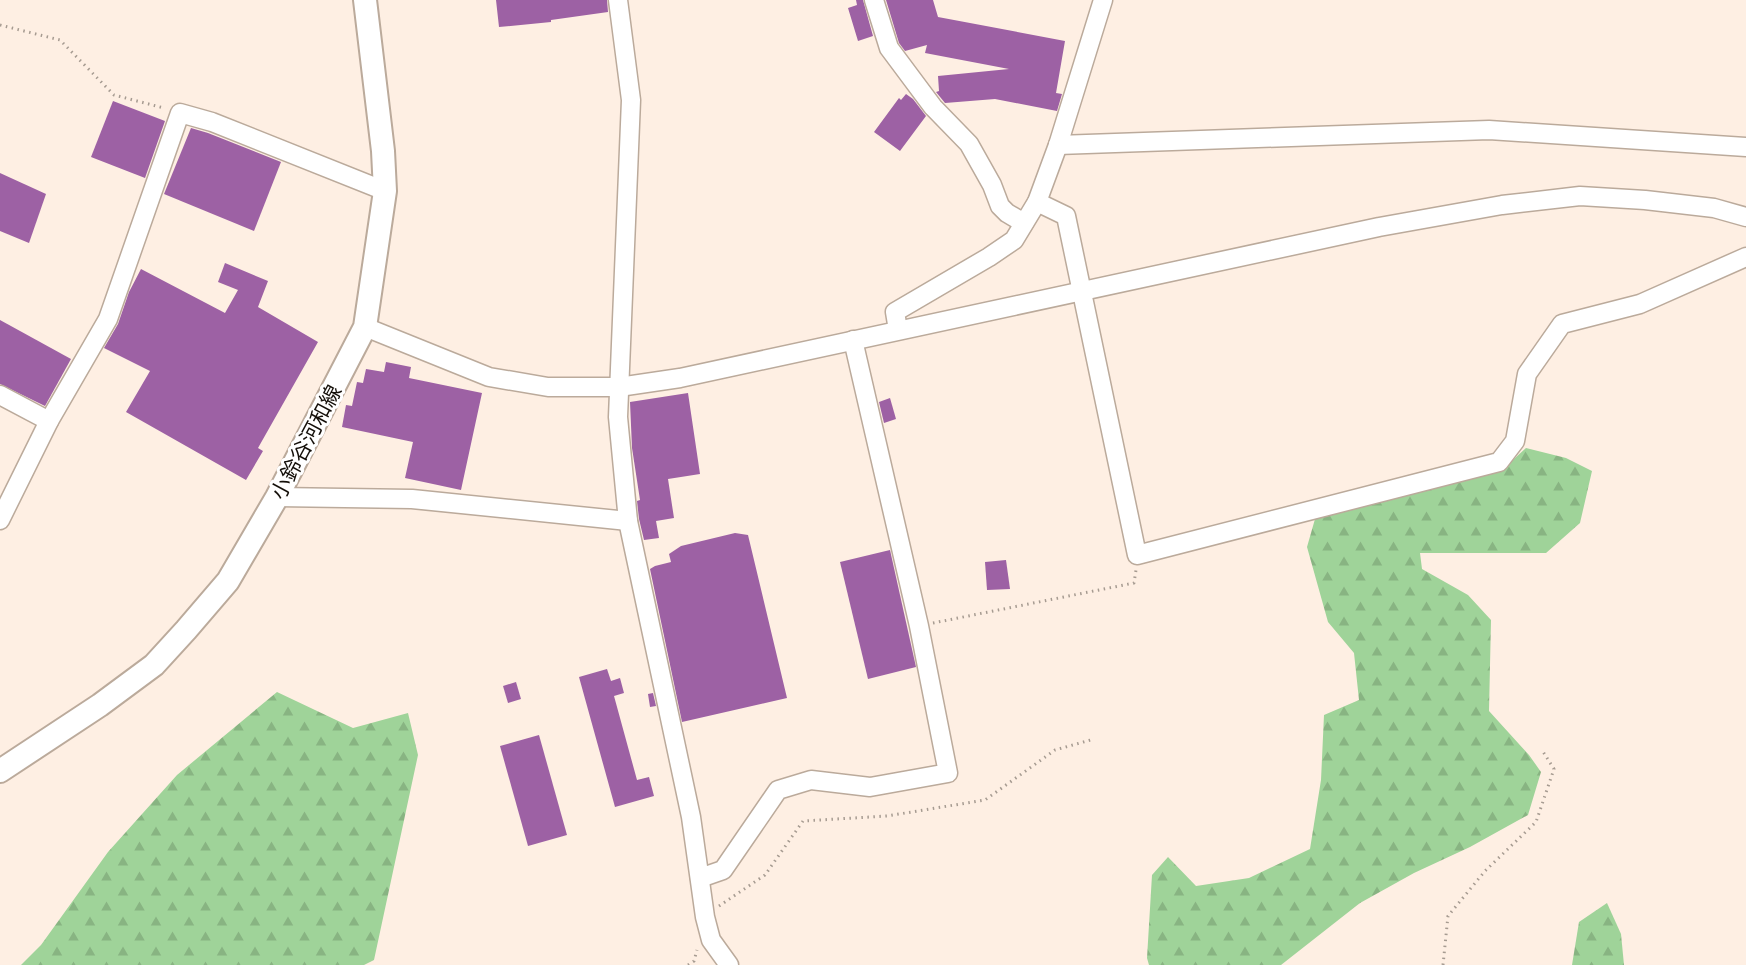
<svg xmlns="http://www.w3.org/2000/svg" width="1746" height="965" viewBox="0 0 1746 965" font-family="Helvetica,'Noto Sans JP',sans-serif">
<defs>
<pattern id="forest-firs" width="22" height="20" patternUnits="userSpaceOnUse" patternTransform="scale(1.5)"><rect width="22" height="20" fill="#9fd399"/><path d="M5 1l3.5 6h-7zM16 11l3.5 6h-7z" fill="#88b482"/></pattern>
</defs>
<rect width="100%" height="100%" fill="#feefe3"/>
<g fill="url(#forest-firs)">
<polygon points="1526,448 1566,458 1592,471 1580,523 1546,553 1420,553 1422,569 1468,595 1491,620 1489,711 1529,755 1541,772 1528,815 1470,847 1414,873 1360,903 1281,965 1149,965 1147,958 1152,875 1168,857 1196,886 1249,878 1310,849 1321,780 1324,715 1359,700 1354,653 1328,622 1307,547 1317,512 1504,468"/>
<polygon points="277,692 353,728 408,713 418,755 374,960 364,965 21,965 41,945 108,852 177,775"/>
<polygon points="1607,903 1621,934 1624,965 1572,965 1579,922"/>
</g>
<g fill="#9d61a4">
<polygon points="496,0 607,0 608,12 551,20 551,22 499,27"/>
<polygon points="856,0 863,0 873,36 858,41 848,8 857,5"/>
<polygon points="886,0 933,0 938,17 1065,41 1056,93 1062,94 1057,111 995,99 945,103 936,92 939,91 938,76 1009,69 925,53 927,45 905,51 899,43"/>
<polygon points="906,94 913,99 926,116 900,151 874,132 899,98 901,100"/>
<polygon points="113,101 165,121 145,178 91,157"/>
<polygon points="191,128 208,133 281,162 254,231 164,194"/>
<polygon points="0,173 46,194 29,243 0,231"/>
<polygon points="225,263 268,281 258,307 318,342 258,448 263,451 246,480 126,412 150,371 104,348 118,324 129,292 141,269 225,313 238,290 218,282"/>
<polygon points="0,320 71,359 45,406 0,384"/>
<polygon points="386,362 411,367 409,378 482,393 461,490 405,478 413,442 342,427 346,405 352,406 357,382 363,383 366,369 384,372"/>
<polygon points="688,393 700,474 668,479 674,518 656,521 659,538 644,540 639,519 637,501 640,500 632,448 630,402"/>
<polygon points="890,398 896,419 884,423 879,402"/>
<polygon points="735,533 748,535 787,698 682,722 650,569 655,566 671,562 669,554 681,546"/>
<polygon points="890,550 916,667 868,679 840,562"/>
<polygon points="1006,560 1010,589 987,590 985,562"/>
<polygon points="607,669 611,681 620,678 624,693 614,696 637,780 649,777 654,796 615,807 579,677"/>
<polygon points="516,682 521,699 508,703 503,686"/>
<polygon points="653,693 656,706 650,707 648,694"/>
<polygon points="539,735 567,835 528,846 500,746"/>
</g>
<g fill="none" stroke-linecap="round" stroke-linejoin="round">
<g stroke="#bbaa9b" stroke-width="21">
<g id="minor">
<polyline points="618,0 631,100 618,417 628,521 691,817 705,917 711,940 729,965"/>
<polyline points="874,0 889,48 933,107 969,144 992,185 1000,206 1007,213 1024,223"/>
<polyline points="1058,145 1489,130 1746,147"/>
<polyline points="1037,202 1066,216 1137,555 1499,462 1515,441 1527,374 1562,324 1640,304 1746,257"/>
<polyline points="365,327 489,377 548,387 619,387 680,378 1379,227 1502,205 1580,196 1645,200 1714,208 1746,217"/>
<polyline points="898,330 895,312 989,257 1014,240 1037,202 1058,145 1103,0"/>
<polyline points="0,395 49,421"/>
<polyline points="277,497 412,499 628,521"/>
<polyline points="0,520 49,421 108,319 180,113 212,122 385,191"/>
<polyline points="700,878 723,870 778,790 811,780 870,787 948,773 919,626 853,340"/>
</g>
</g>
<g stroke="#bbaa9b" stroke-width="26">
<polyline id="major" points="0,771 100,705 154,665 186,630 228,581 277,497 365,327 385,191 383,151 365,0"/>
</g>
<g stroke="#a69b91" stroke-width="3" stroke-dasharray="1.5 4.5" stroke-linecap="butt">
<polyline points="0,25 60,40 114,95 164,108"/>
<polyline points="933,623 1134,583 1136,570"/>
<polyline points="719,906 765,875 803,821 887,816 985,800 1055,750 1094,739"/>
<polyline points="688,965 694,961 697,950"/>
<polyline points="1443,965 1448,916 1485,871 1536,822 1554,769 1542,750"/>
</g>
<use href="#minor" stroke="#fff" stroke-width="18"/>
<use href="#major" stroke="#fff" stroke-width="22"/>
</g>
<g text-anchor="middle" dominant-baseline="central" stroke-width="6" stroke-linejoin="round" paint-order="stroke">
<g font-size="21" fill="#140f09" stroke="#fff">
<text transform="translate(306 442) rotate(-62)">小鈴谷河和線</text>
</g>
</g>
</svg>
